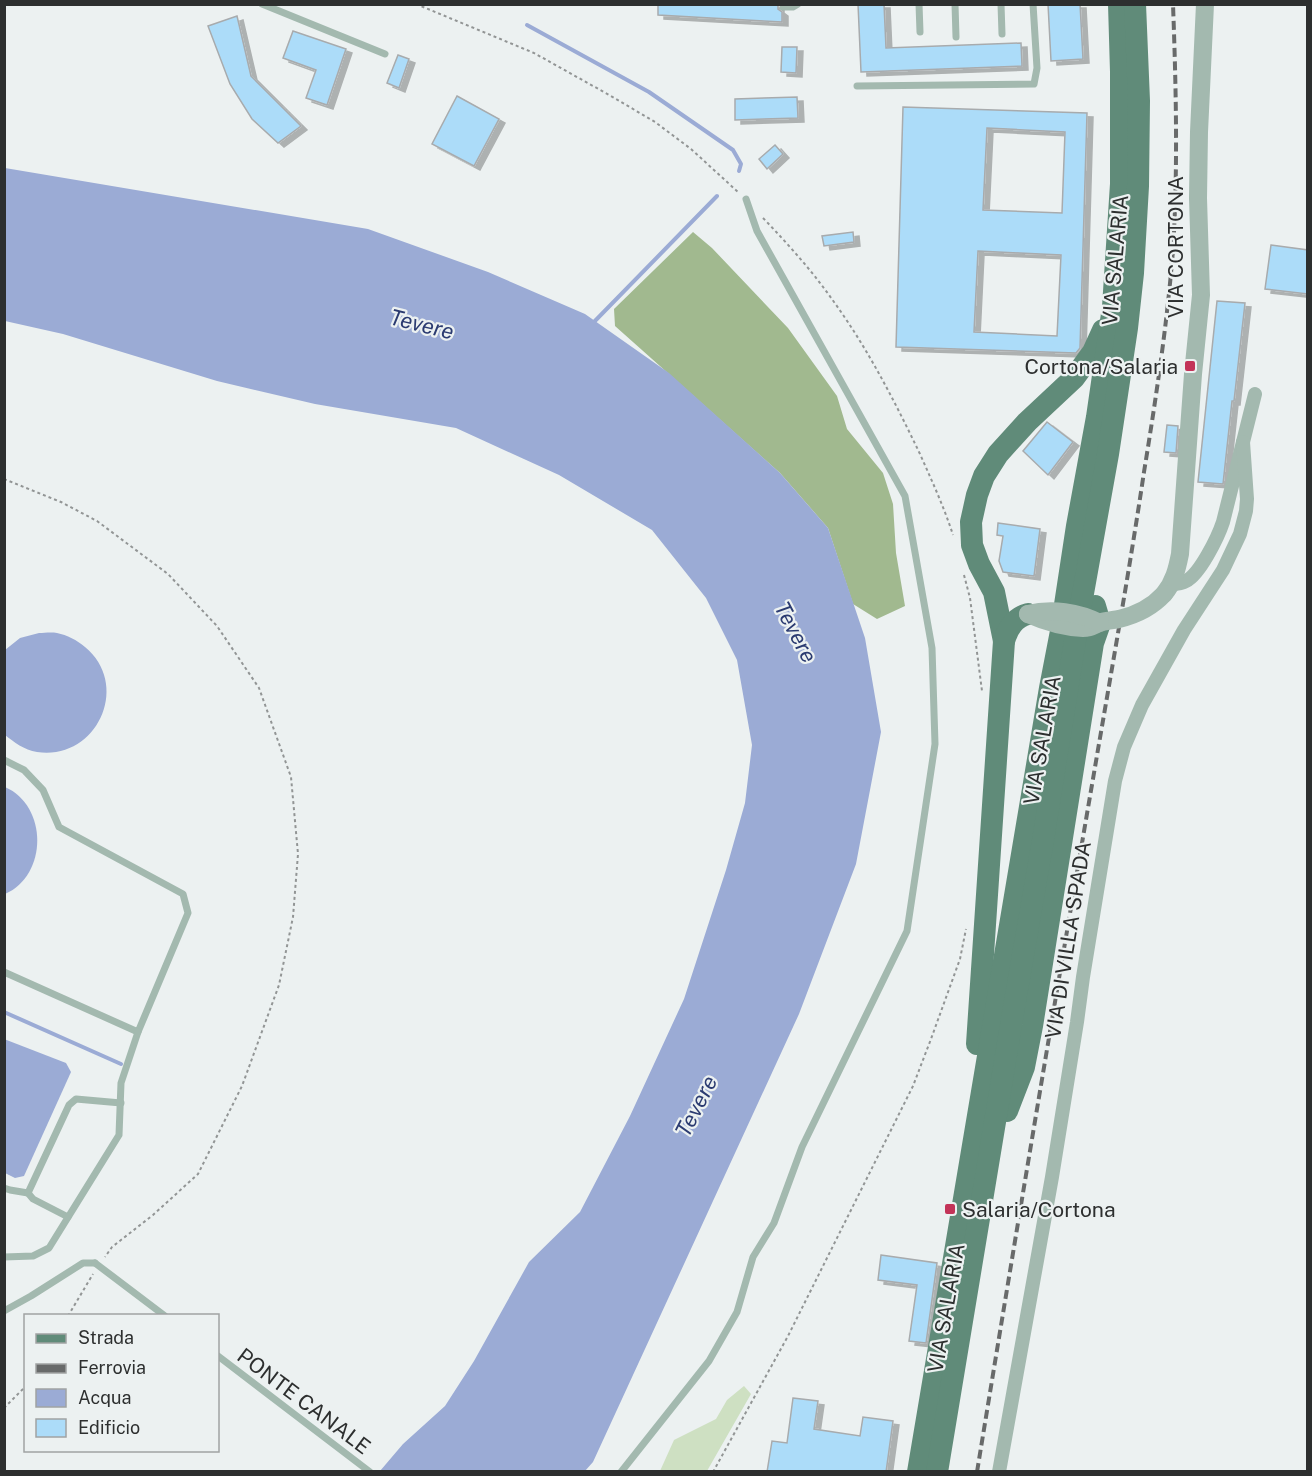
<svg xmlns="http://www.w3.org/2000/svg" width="1312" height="1476" viewBox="0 0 1312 1476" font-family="'Public Sans',sans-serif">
<defs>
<filter id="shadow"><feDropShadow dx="6" dy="4" stdDeviation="0" flood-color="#0004"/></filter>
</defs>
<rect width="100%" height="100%" fill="#ecf1f1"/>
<polygon fill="#cee0c2" points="744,1386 751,1394 707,1471 660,1471 674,1440 716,1419 727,1400"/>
<polygon fill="#a1b98f" points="693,232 712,248 788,328 837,396 847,429 883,473 893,504 896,553 905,606 877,619 853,604 828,528 780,473 615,326 614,309"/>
<g fill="#9babd5">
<polygon points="5,168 368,229 488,272 585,314 669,373 780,473 828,528 865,638 881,732 856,864 799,1014 593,1462 585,1471 380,1471 403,1444 445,1406 474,1361 529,1262 580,1212 630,1116 684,999 726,870 745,803 752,745 737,660 706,598 652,530 559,475 456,428 315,404 217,381 63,334 5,321"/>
<path d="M39 633C44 633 51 632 57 633 67 635 77 640 85 647 132 686 96 761 37 752 24 750 14 742 5 735V650L20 638Z"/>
<path d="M5 787C48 806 48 875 5 894Z"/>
<polygon points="4,1039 66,1063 71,1072 24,1176 15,1178 5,1173"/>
</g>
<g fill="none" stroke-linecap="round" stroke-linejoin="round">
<g stroke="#9babd5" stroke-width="4">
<polyline points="527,25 649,92 733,150 741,164 739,171"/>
<polyline points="592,324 717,196"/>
<polyline points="4,1012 121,1064"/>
</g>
</g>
<g fill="#acdcf9" stroke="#a8abad" stroke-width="1.5" fill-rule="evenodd" filter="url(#shadow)">
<polygon points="658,4 778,4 778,9 782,12 782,22 658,15"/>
<polygon points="858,4 884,4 886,48 1021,43 1022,66 861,72"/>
<polygon points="1048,4 1080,4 1083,59 1051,61"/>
<polygon points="237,16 251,76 301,126 278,143 252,119 230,84 208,26"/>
<polygon points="293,31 346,49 327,105 306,98 316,70 283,58"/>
<polygon points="782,47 797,47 796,73 781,72"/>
<polygon points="398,55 409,59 399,88 387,83"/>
<polygon points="457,96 499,119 474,166 432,144"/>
<polygon points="797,97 798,118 735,120 735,99"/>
<path d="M903 107 1087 113 1080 348 1076 353 896 347ZM987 128 1065 132 1062 213 983 210ZM978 251 1061 255 1057 336 974 332Z"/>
<polygon points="775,145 783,154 767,169 759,159"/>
<polygon points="853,232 854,242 824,246 822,236"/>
<polygon points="1271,245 1308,250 1308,294 1265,289"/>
<polygon points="1217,301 1245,303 1234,401 1232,401 1223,484 1198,482"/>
<polygon points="1047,422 1073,442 1048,475 1023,451"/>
<polygon points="1167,425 1178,426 1176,453 1164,452"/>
<polygon points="998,523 1040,529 1034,576 1003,572 999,561 1003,536 997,535"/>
<polygon points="881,1255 937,1263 926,1343 909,1341 917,1285 878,1280"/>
<polygon points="793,1398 818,1401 814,1429 860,1436 863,1417 893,1421 886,1472 767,1472 772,1441 787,1443"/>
</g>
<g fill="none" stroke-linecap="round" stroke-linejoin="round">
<g stroke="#929595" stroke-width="2" stroke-dasharray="3 3" stroke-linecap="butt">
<polyline points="416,4 534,53 611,96 655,122 691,149 738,192"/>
<path d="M763 218C789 245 813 272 834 302 868 349 895 402 920 454 932 481 944 507 953 535"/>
<polyline points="4,479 61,502 97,521 168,574 217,626 259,688 291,777 298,854 293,917 279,985 242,1086 198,1174 153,1215 112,1247 105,1257"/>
<polyline points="964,575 970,598 982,691"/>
<polyline points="68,1316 93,1274"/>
<polyline points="4,1408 26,1386"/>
<polyline points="713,1472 788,1336 913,1086 931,1039 960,959 966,929"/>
</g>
<g stroke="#a3b9af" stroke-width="7">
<polyline points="262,4 385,54"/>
<polyline points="919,4 920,32"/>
<polyline points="955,4 956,37"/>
<polyline points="1001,4 1002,34"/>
<polyline points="783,7 793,7 798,4"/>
<polyline points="857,86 1034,84 1037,68 1033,4"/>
<polyline points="4,760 24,770 43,790 59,827 183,894 188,913 138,1032 4,972"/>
<polyline points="4,1188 10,1190 28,1193"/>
<polyline points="68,1217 33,1199 28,1193 69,1105 76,1099 121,1103"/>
<polyline points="4,1257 33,1256 49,1248 119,1135 121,1083 138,1032"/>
<polyline points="4,1311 31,1296 83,1263 95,1263"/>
<polyline points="218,1356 370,1472"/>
<polyline points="621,1472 709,1361 737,1312 753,1257 774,1223 802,1147 907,931 935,744 932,648 905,496 757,231 746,199"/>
</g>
<g stroke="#a3b9af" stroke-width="14">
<path d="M1172 584C1177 584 1181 584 1186 581 1200 574 1218 537 1223 522L1255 394"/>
<polyline points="999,1472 1052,1177 1077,1022 1083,977 1115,781 1124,747 1142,705 1184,630 1223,570 1240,534 1246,511 1247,499 1243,442"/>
</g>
<path stroke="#a3b9af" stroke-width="18" d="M1164 594C1174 582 1177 569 1180 554L1193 374 1201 295 1198 198 1199 132 1205 4"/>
<g stroke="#608b79" stroke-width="22">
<polyline points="1004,641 994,592 979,564 972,545 971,522 977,495 984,476 998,454 1027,422 1074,378 1093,352 1103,330"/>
<path d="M977 1044 1004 641C1008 628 1014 618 1028 614"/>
<polyline points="1007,1111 1024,1067 1032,1026 1093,643 1100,623 1095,606"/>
<polyline points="918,1472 1050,688 1061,631 1077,526 1097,417 1113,307 1121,184 1121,72 1119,4"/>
<polyline points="937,1472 1015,1001 1043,840 1080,610 1108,454 1127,328 1133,273 1138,186 1139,101 1135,4"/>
</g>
<path stroke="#686a6a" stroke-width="4" stroke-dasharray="9 4.5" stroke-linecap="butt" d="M977 1472C1015 1239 1054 1006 1094 773 1111 673 1129 573 1144 472 1156 398 1167 325 1173 250 1178 169 1176 86 1173 4"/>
<polyline stroke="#a3b9af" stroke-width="7" points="95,1263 165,1316"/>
<g stroke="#a3b9af" stroke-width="18">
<path d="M1028 614C1046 622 1063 627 1083 628 1091 628 1094 625 1101 622 1106 621 1113 620 1119 619 1136 615 1153 606 1164 594"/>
<path d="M1028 614C1052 608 1078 612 1100 623"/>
</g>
</g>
<g fill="#c33358" stroke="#ecf1f1" stroke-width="2">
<rect x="1184" y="360" width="12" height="12" rx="3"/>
<rect x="944" y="1203" width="12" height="12" rx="3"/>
</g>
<g text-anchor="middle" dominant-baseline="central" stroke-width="4.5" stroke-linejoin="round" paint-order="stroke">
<g font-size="21" fill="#2d2f2f" stroke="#ecf1f1">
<text transform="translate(1175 247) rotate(-90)">VIA CORTONA</text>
<text transform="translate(1115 260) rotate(-85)">VIA SALARIA</text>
<text transform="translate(1042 740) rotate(-80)">VIA SALARIA</text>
<text transform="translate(1068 940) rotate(-81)">VIA DI VILLA SPADA</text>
<text transform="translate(946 1308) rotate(-80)">VIA SALARIA</text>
<text transform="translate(304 1401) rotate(37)">PONTE CANALE</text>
</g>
<g font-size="21" fill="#2d2f2f" stroke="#ecf1f1" text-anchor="end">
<text x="1178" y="366">Cortona/Salaria</text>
<text x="962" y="1209" text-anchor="start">Salaria/Cortona</text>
</g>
<g font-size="22" font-style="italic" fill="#2b3b71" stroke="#ecf1f1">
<text transform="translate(422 324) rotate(14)">Tevere</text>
<text transform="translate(796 632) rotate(62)">Tevere</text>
<text transform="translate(696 1106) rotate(-63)">Tevere</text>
</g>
</g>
<rect width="1312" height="1476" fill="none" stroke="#2d2f2f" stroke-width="12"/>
<rect x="24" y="1314" width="195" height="138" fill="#ecf1f1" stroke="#a0a3a3" stroke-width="1.5"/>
<rect x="36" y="1334" width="30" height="9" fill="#608b79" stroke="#a0a3a3" stroke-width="1.5"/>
<text x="78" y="1344" font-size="18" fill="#2d2f2f">Strada</text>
<rect x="36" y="1364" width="30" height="9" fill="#686a6a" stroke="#a0a3a3" stroke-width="1.5"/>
<text x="78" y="1374" font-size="18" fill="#2d2f2f">Ferrovia</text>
<rect x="36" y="1389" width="30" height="18" fill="#9babd5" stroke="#a0a3a3" stroke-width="1.5"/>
<text x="78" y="1404" font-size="18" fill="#2d2f2f">Acqua</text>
<rect x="36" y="1419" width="30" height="18" fill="#acdcf9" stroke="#a0a3a3" stroke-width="1.5"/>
<text x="78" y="1434" font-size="18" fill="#2d2f2f">Edificio</text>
</svg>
